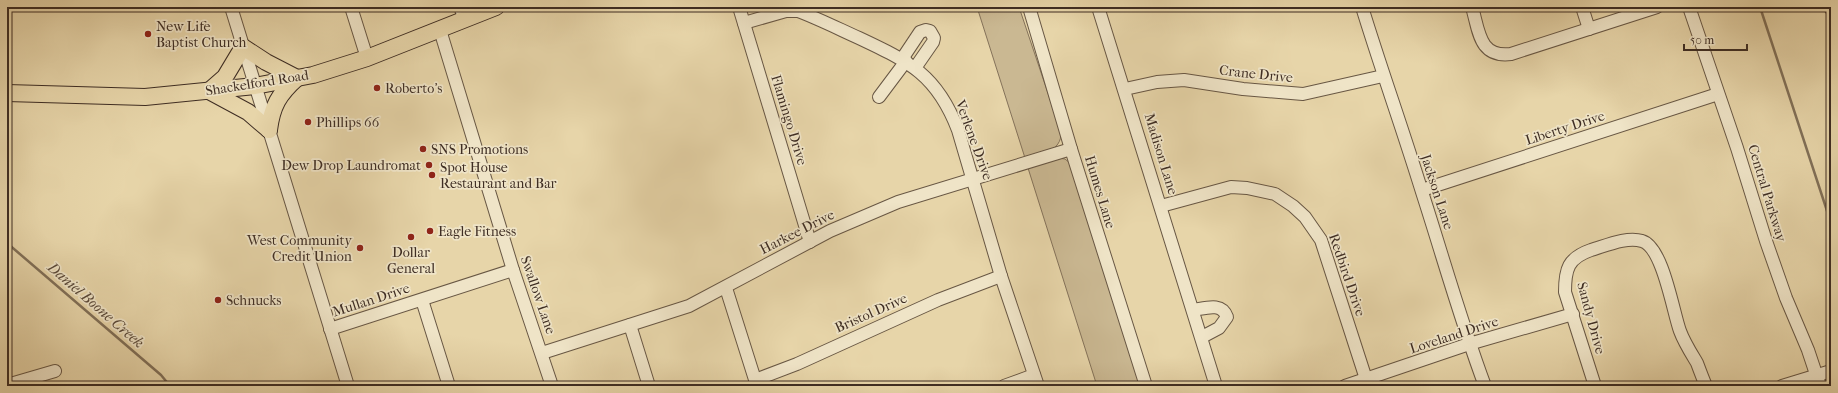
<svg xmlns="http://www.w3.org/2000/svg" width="1838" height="393" viewBox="0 0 1838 393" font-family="'IM FELL French Canon',serif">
<rect width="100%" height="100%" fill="#e7d5a9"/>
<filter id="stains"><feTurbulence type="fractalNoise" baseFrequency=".005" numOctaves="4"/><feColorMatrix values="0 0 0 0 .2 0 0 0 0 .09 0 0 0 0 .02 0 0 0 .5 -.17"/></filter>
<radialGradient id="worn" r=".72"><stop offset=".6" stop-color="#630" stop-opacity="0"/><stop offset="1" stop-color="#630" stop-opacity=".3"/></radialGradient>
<g fill="#cab892" stroke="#84725a">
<path d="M977 7H1019L1061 132C1062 152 1040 154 1025 158Z"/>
<polygon points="1058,158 1065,159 1071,164 1141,386 1097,386 1028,168"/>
</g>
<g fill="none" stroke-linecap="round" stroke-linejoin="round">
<g stroke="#817058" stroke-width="2.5">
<polyline points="1760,7 1831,223"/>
<polyline points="7,243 161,375 170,386"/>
</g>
<g stroke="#685744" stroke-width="14">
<g id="minor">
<polyline points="231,7 348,386"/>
<polyline points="351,7 367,58"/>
<polyline points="460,7 465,19"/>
<polyline points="739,7 810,242"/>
<polyline points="1029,7 1071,149 1146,386"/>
<polyline points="1098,7 1216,386"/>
<path d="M1362 7C1381 69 1403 130 1422 192 1443 257 1461 322 1485 386"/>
<path d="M1472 7C1479 31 1479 58 1511 54L1657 7"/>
<polyline points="1582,7 1589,29"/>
<polyline points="1689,7 1737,148 1766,241 1786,298 1808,350 1820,386"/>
<polyline points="1830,7 1831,9"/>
<path d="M744 23 786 11H798C819 19 839 29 859 38 910 62 937 75 958 130L1001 276 1038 386"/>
<polyline points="440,30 513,270 552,386"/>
<polyline points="902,59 920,32 926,30 930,31 934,38 933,42 915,68"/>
<polyline points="1125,89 1157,82 1184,80 1243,89 1303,94 1383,76"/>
<polyline points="879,97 906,61"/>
<polyline points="1422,190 1718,94"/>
<polyline points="1161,206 1231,187 1247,188 1275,194 1293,206 1305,217 1321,240 1366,379"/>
<polyline points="726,288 757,386"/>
<polyline points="422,300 449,386"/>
<path d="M1194 310C1206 308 1222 302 1227 317L1219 328 1202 337"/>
<polyline points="630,325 649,386"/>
<polyline points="330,329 513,270"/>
<polyline points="542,353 689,306 830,231 898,202 1071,149"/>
<polyline points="755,380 797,364 938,300 1001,276"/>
<polyline points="7,385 55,371"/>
<polyline points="1004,386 1034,375"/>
<polyline points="1345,386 1469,344 1573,314"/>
<path d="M1595 386 1565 292C1565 269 1568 258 1591 250 1605 246 1627 236 1642 241 1663 247 1673 312 1680 331 1684 342 1691 353 1697 363 1700 371 1703 379 1706 386"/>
<polyline points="1782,386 1831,371"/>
</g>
</g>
<g stroke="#3e2d23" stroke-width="18">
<g id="major">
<polyline points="209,91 225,77 243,47 266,62 297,78"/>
<polyline points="209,91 248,112 269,130"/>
<polyline points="7,93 145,97 255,86 313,75 367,58 496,7"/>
<path d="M269 130C272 106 279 94 297 78"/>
</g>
</g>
<use href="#minor" stroke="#efe4c7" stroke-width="12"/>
<use href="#major" stroke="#e7d5a9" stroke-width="16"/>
</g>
<g fill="#8f2418" stroke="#efe4c7" stroke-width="1.5">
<circle cx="148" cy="34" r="4"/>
<circle cx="377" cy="88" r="4"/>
<circle cx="308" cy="122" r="4"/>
<circle cx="423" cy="149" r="4"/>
<circle cx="429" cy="165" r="4"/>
<circle cx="432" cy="175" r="4"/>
<circle cx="430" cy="231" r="4"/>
<circle cx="411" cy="237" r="4"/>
<circle cx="360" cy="248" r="4"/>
<circle cx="218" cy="300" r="4"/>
</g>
<g text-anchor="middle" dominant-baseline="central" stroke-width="3.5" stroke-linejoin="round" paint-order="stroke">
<g font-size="14" fill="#3e2d23" stroke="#efe4c7" text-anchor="start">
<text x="156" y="26">New Life<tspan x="156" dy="16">Baptist Church</tspan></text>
<text x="385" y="88">Roberto's</text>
<text x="316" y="122">Phillips 66</text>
<text x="431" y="149">SNS Promotions</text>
<text x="421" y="165" text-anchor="end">Dew Drop Laundromat</text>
<text x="440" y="167">Spot House<tspan x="440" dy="16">Restaurant and Bar</tspan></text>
<text x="438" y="231">Eagle Fitness</text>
<text x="352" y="240" text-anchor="end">West Community<tspan x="352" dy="16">Credit Union</tspan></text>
<text x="411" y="252" text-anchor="middle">Dollar<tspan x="411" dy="16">General</tspan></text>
<text x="226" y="300">Schnucks</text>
</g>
<g font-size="14" fill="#3e2d23" stroke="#efe4c7">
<text transform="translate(1256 74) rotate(6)">Crane Drive</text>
<text transform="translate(257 83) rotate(-9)">Shackelford Road</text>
<text transform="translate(789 120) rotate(73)">Flamingo Drive</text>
<text transform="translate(1565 128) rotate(-18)">Liberty Drive</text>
<text transform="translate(974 140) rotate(70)">Verlene Drive</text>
<text transform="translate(1161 154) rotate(73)">Madison Lane</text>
<text transform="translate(1100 192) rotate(73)">Humes Lane</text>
<text transform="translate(1437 192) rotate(72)">Jackson Lane</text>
<text transform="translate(1767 193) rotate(73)">Central Parkway</text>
<text transform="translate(797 232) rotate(-27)">Harkee Drive</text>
<text transform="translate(1347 275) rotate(71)">Redbird Drive</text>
<text transform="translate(538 295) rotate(71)">Swallow Lane</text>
<text transform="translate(371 300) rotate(-18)">Mullan Drive</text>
<text transform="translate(871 313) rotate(-24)">Bristol Drive</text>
<text transform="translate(1591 318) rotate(75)">Sandy Drive</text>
<text transform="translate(1454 335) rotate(-18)">Loveland Drive</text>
</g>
<g font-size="15" font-style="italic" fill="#5a4939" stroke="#efe4c7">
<text transform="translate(96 305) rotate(41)">Daniel Boone Creek</text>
</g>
</g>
<rect width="1838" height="393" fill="none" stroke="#e7d5a9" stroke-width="24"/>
<rect x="8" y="8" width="1822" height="377" fill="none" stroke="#3e2d23" stroke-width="2"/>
<rect x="12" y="12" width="1814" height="369" fill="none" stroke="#3e2d23"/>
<path d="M1684 44v6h63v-6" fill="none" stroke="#3e2d23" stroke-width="2"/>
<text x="1690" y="44" font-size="12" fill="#3e2d23" stroke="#efe4c7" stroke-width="3" paint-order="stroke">50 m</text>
<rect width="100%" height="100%" filter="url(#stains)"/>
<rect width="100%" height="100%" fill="url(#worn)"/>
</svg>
